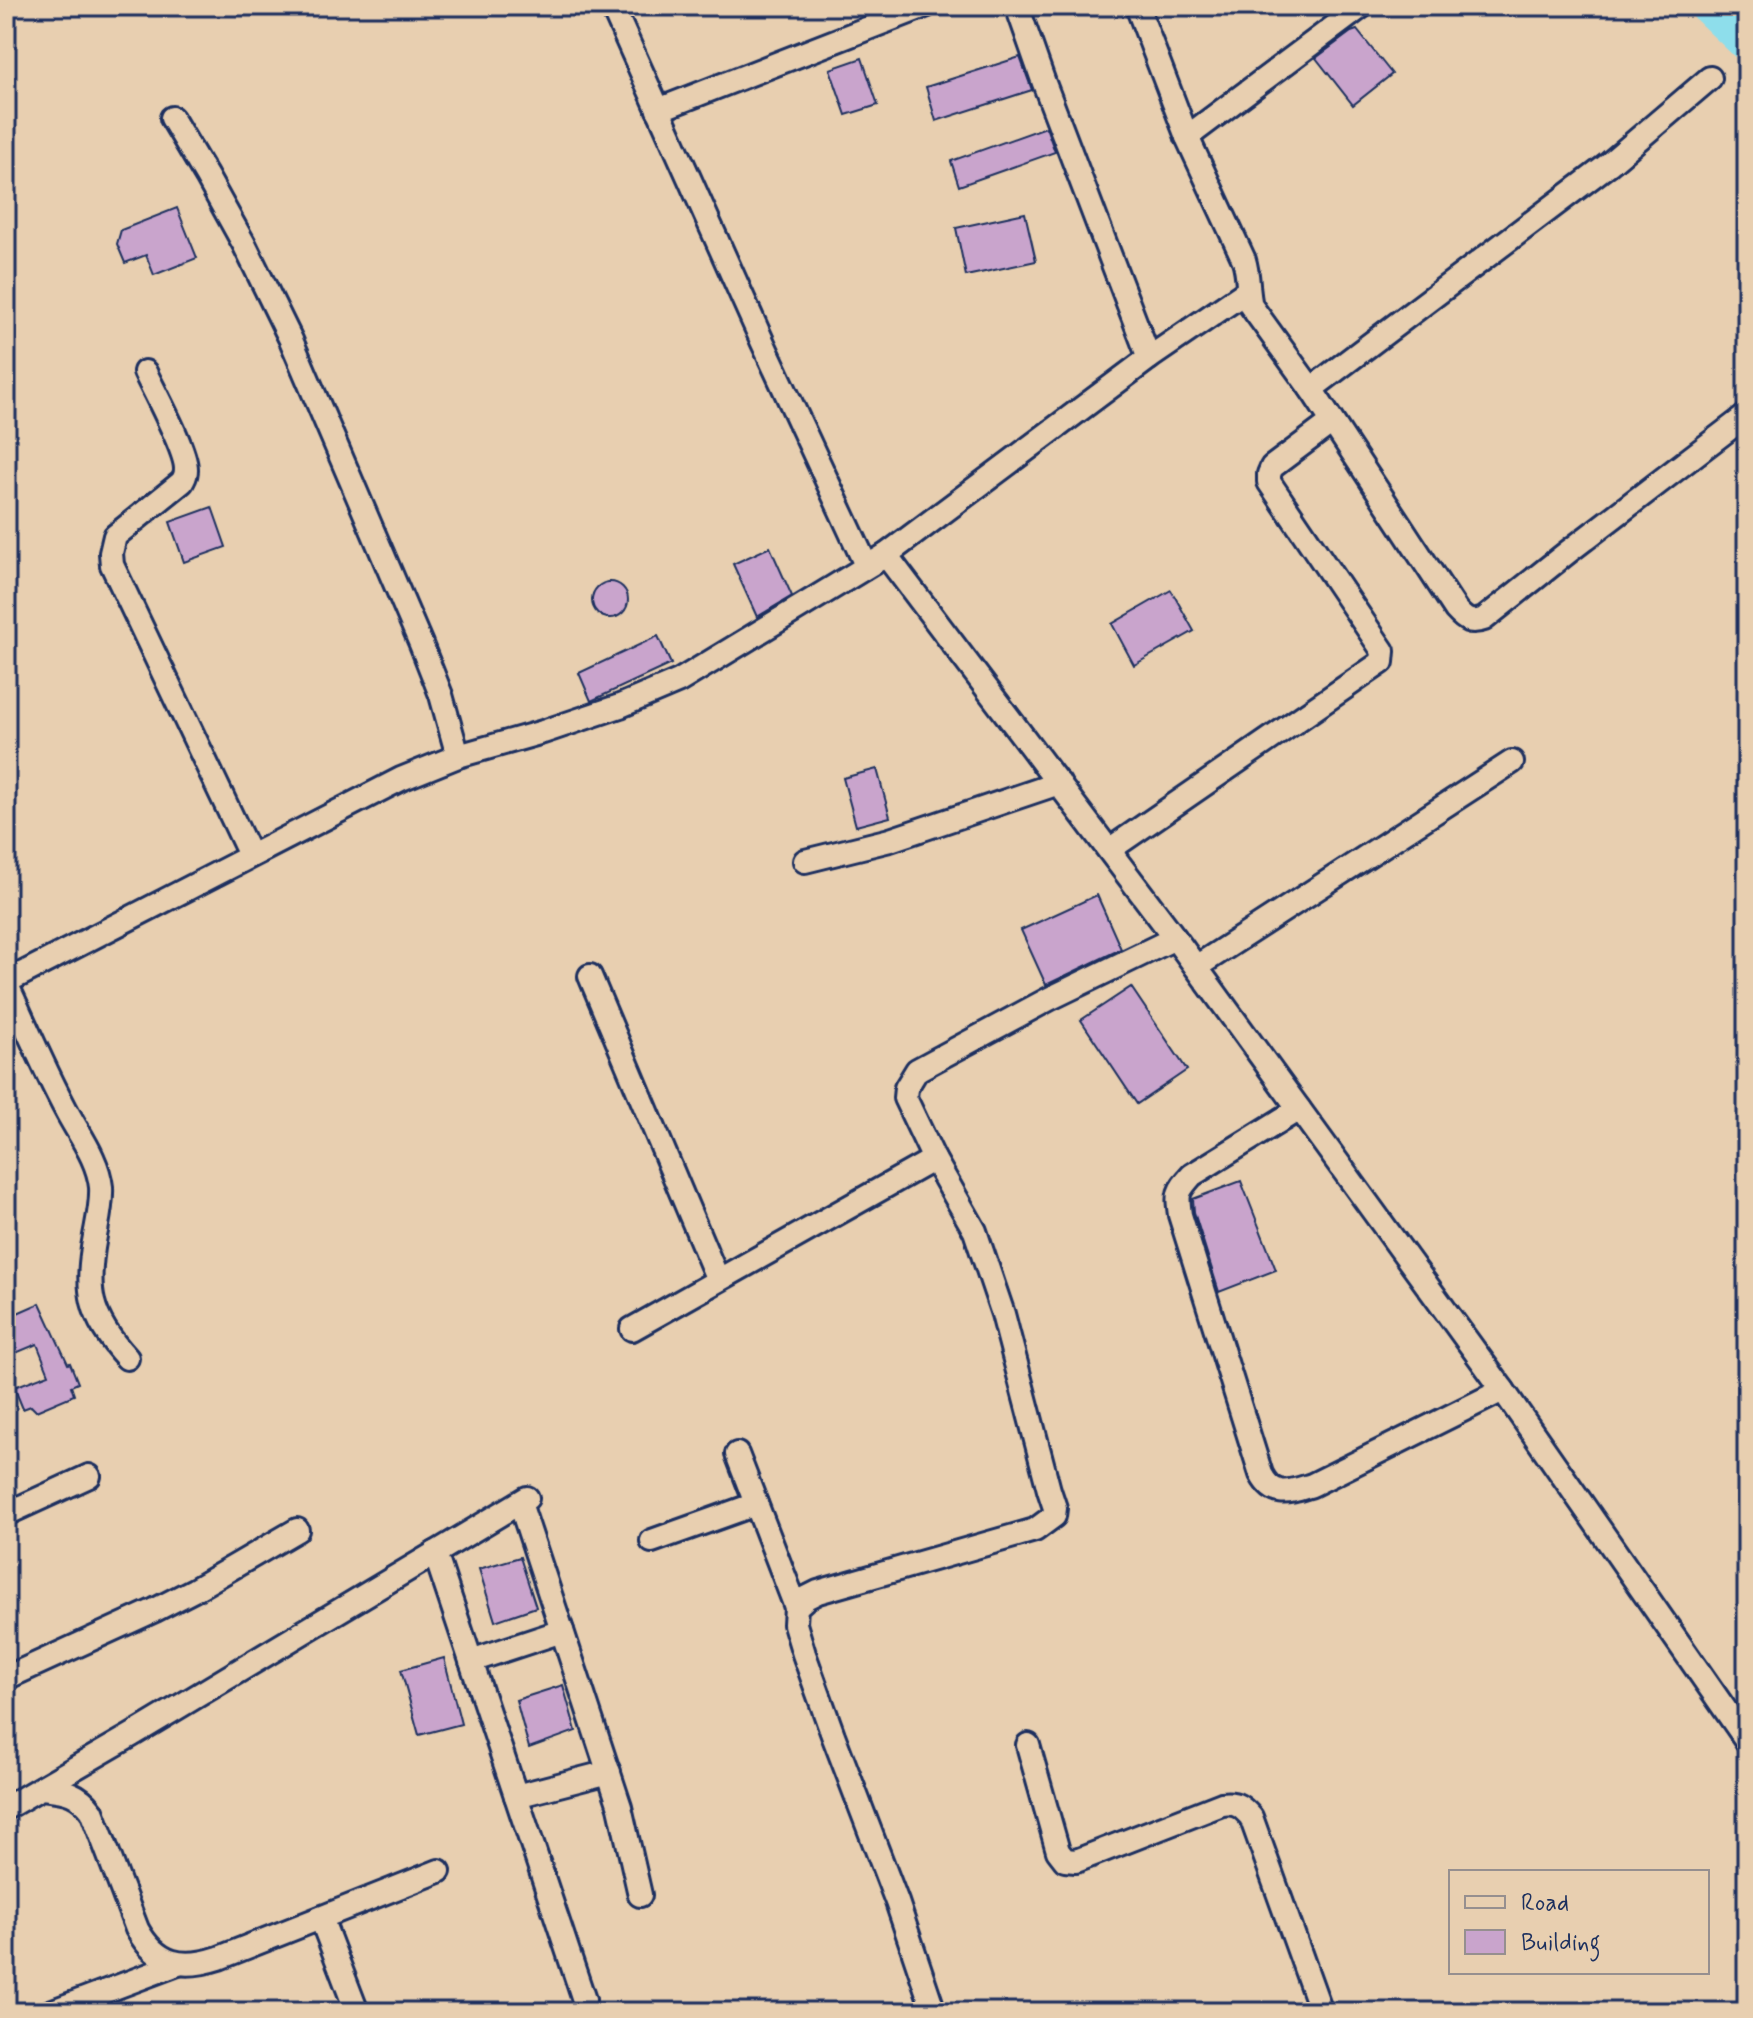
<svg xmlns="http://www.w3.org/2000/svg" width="1753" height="2018" viewBox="0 0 1753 2018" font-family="Mynerve,sans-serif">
<rect width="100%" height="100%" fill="#e8cfb0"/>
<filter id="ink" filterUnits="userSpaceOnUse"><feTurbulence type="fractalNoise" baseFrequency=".0125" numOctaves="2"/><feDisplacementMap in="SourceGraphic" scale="16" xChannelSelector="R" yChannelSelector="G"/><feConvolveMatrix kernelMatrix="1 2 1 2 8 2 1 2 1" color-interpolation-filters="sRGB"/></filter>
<g filter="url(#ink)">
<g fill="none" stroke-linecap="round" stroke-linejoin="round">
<polyline stroke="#8edeeb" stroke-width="34" points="1706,6 1747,45"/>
</g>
<g fill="#c9a4cc" stroke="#1b2f5e" stroke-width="2">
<polygon points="1357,30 1392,74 1353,105 1316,58 1351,32"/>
<polygon points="1020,57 1032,90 936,121 926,87"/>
<polygon points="862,58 878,105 846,115 830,69"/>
<polygon points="1046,127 1055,152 959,186 951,161"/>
<polygon points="177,208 197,258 154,275 146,255 125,263 117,244 121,230"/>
<polygon points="1025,213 1036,261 966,276 956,228"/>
<polygon points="212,507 226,547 184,562 170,522"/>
<polygon points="770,547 792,596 757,617 733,564"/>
<circle cx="610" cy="600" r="18"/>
<polygon points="1171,590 1194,631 1134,665 1112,624"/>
<polygon points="658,636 671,664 591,701 579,673"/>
<polygon points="877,769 890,817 856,826 843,778"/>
<polygon points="1097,895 1121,949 1046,985 1021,930"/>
<polygon points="1131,987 1187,1070 1137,1104 1081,1020"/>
<polygon points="1241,1181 1276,1270 1219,1292 1194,1212 1193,1199"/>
<polygon points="40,1303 68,1364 70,1363 78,1383 71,1386 74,1395 36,1411 31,1406 23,1409 14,1387 49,1374 37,1344 11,1355 6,1343 6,1318"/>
<polygon points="520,1557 536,1607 495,1621 479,1569"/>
<polygon points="444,1658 461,1724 419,1735 401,1670"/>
<polygon points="563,1685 576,1731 529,1748 516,1700"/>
</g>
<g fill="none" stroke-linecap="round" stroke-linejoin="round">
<g stroke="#1b2f5e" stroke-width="28">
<g id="minor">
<polyline points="612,6 763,343 866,565"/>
<polyline points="1017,6 1044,83 1149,358"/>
<path d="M1137 6 1187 137 1244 260C1249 276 1247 290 1251 306L1311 389 1456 610C1465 620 1470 624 1484 619L1568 552 1747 415"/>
<polyline points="658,110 925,6"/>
<polyline points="172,118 207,177 244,244 291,340 421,644 441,695 458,756"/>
<polyline points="1187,137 1362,6"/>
<path d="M145 372C155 393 186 450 186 469 186 476 185 476 182 482L115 536 111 553 112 565 250 855"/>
<polyline points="1311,389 1609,164 1710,78"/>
<polyline points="886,555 1175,938 1503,1390 1747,1741"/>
<polyline points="1109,850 1382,662 1383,651 1269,482 1269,474 1272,467 1332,422"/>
<polyline points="805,861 890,840 1059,783"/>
<polyline points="1196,967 1512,762"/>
<polyline points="590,976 718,1280"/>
<polyline points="6,982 401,779 458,756 543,732 620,706 679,681 886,555 1149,358 1247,291"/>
<path d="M6 983C26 1026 44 1069 66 1110 79 1135 98 1159 101 1187 102 1203 98 1220 95 1236 85 1290 89 1317 127 1358"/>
<path d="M1299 1109 1192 1175C1177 1192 1177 1193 1180 1215L1261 1474C1274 1499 1289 1492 1312 1485L1503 1390"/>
<polyline points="632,1329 934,1159"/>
<polyline points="737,1454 796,1607"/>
<polyline points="520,1503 620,1807 640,1895"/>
<polyline points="6,1514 89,1476"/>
<polyline points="652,1541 756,1504"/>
<polyline points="435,1553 584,2000"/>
<polyline points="471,1661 562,1631"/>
<polyline points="6,1678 155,1610 194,1590 297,1530"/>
<path d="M1028 1745 1058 1851 1065 1860 1076 1861 1222 1804C1237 1802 1242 1807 1251 1817L1321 2012"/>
<path d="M41 1788C65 1791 77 1791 92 1811L137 1929C157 1965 182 1970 219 1958L439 1871"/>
<polyline points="516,1796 609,1772"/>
<polyline points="6,1808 132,1735 527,1498"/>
<polyline points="321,1918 357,2012"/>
<polyline points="50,2012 178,1964"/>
<polyline points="934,2012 897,1902 833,1735 804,1654 795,1624 796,1607 806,1598 818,1592 1035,1530 1054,1516 1055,1508 1049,1490 1003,1314 975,1231 934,1159 905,1098 906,1088 917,1070 1049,999 1175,938"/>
</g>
</g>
<use href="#minor" stroke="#e8cfb0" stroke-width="22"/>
</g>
</g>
<rect width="1753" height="2018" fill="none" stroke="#e8cfb0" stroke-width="32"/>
<rect x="16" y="16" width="1721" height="1986" fill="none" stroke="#1b2f5e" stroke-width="3" filter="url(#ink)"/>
<rect x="1449" y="1870" width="260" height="104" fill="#e8cfb0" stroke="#968f8f" stroke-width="2"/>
<rect x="1465" y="1896" width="40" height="12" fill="#e8cfb0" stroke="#968f8f" stroke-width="2"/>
<text x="1521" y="1910" font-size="24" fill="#1b2f5e">Road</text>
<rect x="1465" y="1930" width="40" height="24" fill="#c9a4cc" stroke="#968f8f" stroke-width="2"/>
<text x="1521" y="1950" font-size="24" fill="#1b2f5e">Building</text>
</svg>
